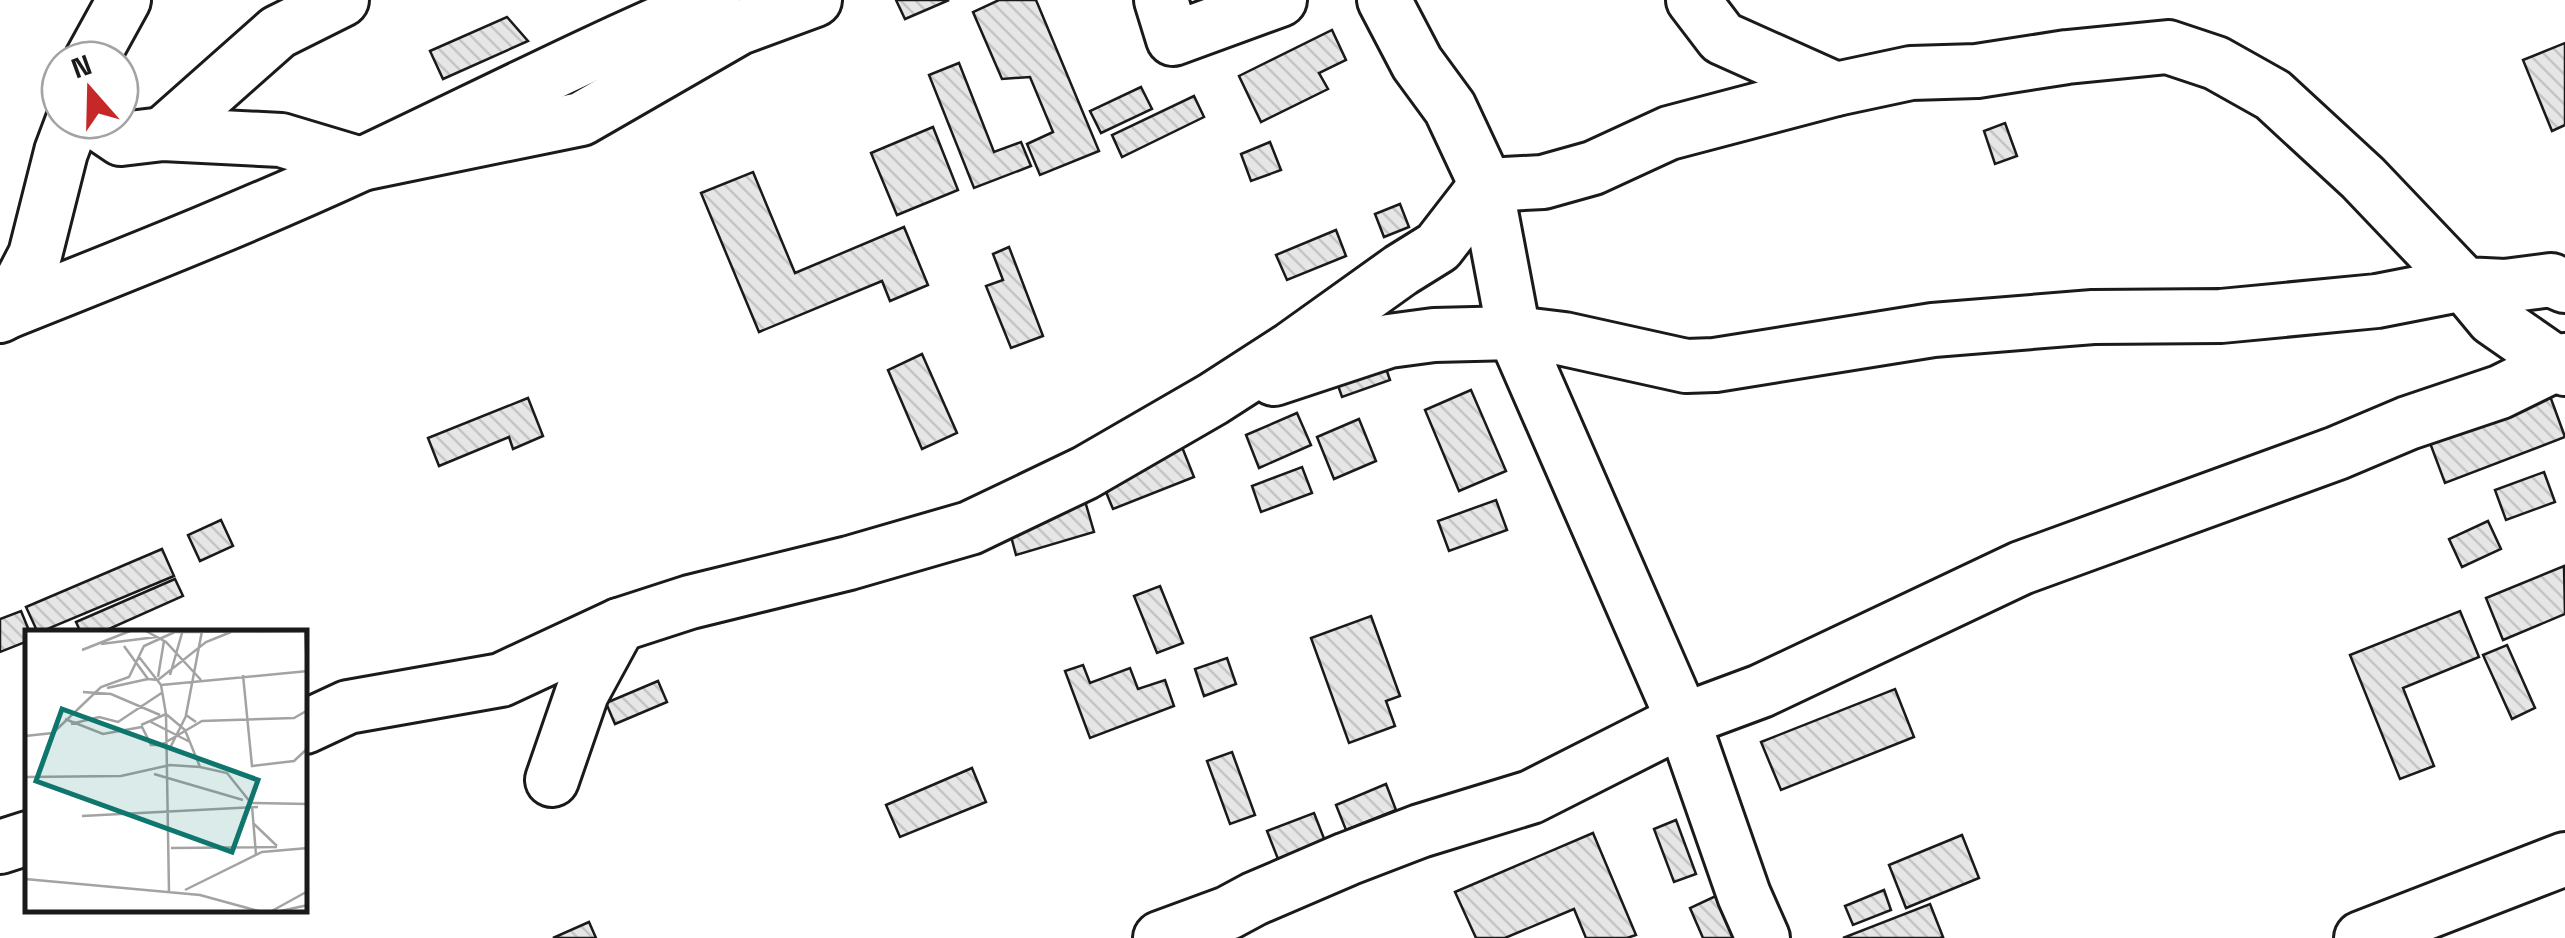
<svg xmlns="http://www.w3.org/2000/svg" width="2565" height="938" viewBox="0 0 2565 938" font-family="'Space Grotesk',sans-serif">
<defs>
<pattern id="building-back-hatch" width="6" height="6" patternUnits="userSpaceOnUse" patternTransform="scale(2.5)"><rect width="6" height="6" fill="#e6e6e6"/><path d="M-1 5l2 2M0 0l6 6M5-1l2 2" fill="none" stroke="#c5c5c5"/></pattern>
</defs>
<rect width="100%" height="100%" fill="#fff"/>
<g fill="url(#building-back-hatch)" stroke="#1a1a1a" stroke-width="2.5">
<polygon points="896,0 949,0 905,19"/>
<polygon points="999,0 1036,0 1099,151 1040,175 1027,144 1053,132 1030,77 1002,79 973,12"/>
<polygon points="507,17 528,41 443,79 430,51"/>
<polygon points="1332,30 1346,60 1319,73 1328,89 1261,122 1239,76"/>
<polygon points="2565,43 2565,125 2552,131 2523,60"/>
<polygon points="959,63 994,152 1021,142 1031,166 974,188 929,75"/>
<polygon points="1141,87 1152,109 1101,133 1090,111"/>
<polygon points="1194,96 1204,117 1122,157 1112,135"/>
<polygon points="2005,123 2017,156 1995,164 1984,131"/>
<polygon points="933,127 958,190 897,215 871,153"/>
<polygon points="1270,142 1281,170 1251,181 1241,154"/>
<polygon points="753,172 795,273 904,227 928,285 890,301 882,281 759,332 701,193"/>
<polygon points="1400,204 1409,227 1384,237 1375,214"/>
<polygon points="1336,230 1346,256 1287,280 1276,255"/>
<polygon points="1009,247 1043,336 1011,348 986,286 1003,280 993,254"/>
<polygon points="922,354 957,433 922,449 888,370"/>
<polygon points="1381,354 1390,380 1342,397 1333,371"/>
<polygon points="1471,390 1506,471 1459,491 1425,410"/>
<polygon points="2550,396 2565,437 2445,483 2430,443"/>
<polygon points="528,398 543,436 513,449 509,437 439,466 428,438"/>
<polygon points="1297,413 1311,445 1259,468 1246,435"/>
<polygon points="1359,419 1376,461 1334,479 1317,437"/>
<polygon points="1182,447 1194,477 1113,509 1101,480"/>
<polygon points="1302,467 1312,493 1261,512 1252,486"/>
<polygon points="2544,472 2555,502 2506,520 2495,490"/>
<polygon points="1496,500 1507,530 1449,551 1438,521"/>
<polygon points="1085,501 1094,532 1016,555 1008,525"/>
<polygon points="221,520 233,546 200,561 188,535"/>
<polygon points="2488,521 2501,549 2462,567 2449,539"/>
<polygon points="162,549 174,576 38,633 26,607"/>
<polygon points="2564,566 2565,614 2503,640 2486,598"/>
<polygon points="175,579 183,596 100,633 81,633 76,622"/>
<polygon points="1160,586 1183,643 1157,653 1134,596"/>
<polygon points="21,611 30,633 28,633 28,641 0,652 0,619"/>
<polygon points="2460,611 2479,657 2403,688 2434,766 2400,779 2350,655"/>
<polygon points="1371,616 1400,696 1386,701 1395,726 1349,743 1311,638"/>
<polygon points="2507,645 2535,708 2512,719 2483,655"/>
<polygon points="1227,658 1236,684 1204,696 1195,669"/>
<polygon points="1083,665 1090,683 1130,668 1138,689 1165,680 1174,706 1090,738 1065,671"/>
<polygon points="658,681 667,702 615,724 606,703"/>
<polygon points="1895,689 1914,737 1781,790 1761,742"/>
<polygon points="1232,752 1255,815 1230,824 1207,761"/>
<polygon points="972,768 986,802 900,837 886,805"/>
<polygon points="1386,784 1396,810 1346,830 1336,805"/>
<polygon points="1314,813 1325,841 1278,859 1267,831"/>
<polygon points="1676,820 1696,874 1674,882 1654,829"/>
<polygon points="1593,833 1636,935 1627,938 1586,938 1574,909 1505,938 1476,938 1455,892"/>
<polygon points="1962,835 1979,878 1906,908 1889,865"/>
<polygon points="1884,890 1891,910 1853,925 1845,906"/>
<polygon points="1718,895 1738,938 1703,938 1690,908"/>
<polygon points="1930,904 1943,937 1940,938 1843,938"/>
<polygon points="589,922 596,938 553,938"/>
</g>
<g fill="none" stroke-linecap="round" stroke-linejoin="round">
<g stroke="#1a1a1a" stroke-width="58">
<g id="minor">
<polyline points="1161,0 1173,39 1280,0"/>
<polyline points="1384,0 1417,63 1450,108 1486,185 1514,333 1683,720 1744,895 1763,938"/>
<polyline points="1693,0 1722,38 1836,89"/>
<polyline points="91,60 124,0"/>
<polyline points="93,120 121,139 163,134 281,140 361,164 581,119 739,28 815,0"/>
<polyline points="163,134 278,32 342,0"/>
<path d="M5 313C125 265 245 218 362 164 479 109 594 50 713 0"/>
<polyline points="0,316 5,313 35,255 61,152 73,120"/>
<polyline points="1274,379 1389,341 1434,335 1514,333 1564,339 1686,366 1715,365 1933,330 2093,317 2221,316 2377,301 2464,284 2493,319 2565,369"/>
<polyline points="305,727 348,707 501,680 619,625 690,602 849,563 970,528 1085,473 1213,399 1292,348 1401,270 1438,247 1486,185 1543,182 1593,168 1669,133 1836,89 1911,73 1977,71 2067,57 2168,47 2216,63 2273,95 2363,178 2464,284 2505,286 2551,280 2565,286"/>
<polyline points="552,780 582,693 619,625"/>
<polyline points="0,847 28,838"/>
<polyline points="1160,938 1228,913 1254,899 1347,859 1420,831 1531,797 1683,720 1761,691 2021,568 2337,453 2408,423 2500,392 2565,360"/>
<polyline points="2361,938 2565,859"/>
</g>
</g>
<use href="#minor" stroke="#fff" stroke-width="52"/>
</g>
<g transform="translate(25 630)">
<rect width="282" height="282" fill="#fff"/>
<path fill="none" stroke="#a3a3a3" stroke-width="2.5" d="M121 1 141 12 176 50M280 1 283 57M151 2 276 1M76 14 131 7M99 16 123 49 133 50 181 12 206 2M57 20 105 1M114 27 136 55 141 84 144 262M145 45 157 3M218 45 227 136 269 131 283 118M133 47 139 11M136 55 283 41M82 58 123 49M58 62 86 64 135 85M40 89 78 104 117 97 126 115H136L177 91 269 88 283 80M124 91 165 112M171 92 161 85 177 1M46 94 74 87 93 92 138 62M116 95 141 84 160 100 175 137M0 106 28 103 76 57 104 47 119 16 152 1M144 120 161 86M129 144 218 170M0 147 96 146 145 135 175 137 202 143 226 173 283 174M227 176 231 225M57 186 233 177M228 193 252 216M146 218 252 217M0 249 175 265 237 282M160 260 237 222 283 218M245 282 283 261M251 282 283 275"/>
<path fill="#0f766e" fill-opacity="0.15" stroke="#0f766e" stroke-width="5" d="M37 79 233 150 207 222 11 151Z"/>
<rect width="282" height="282" fill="none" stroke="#1a1a1a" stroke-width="5"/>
</g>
<g transform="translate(90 90) rotate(340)"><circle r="48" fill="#ffffff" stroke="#a3a3a3" stroke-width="2.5"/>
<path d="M0-8L18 38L0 25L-18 38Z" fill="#c62828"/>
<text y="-15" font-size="28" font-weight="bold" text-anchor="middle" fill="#1a1a1a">N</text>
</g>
</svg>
